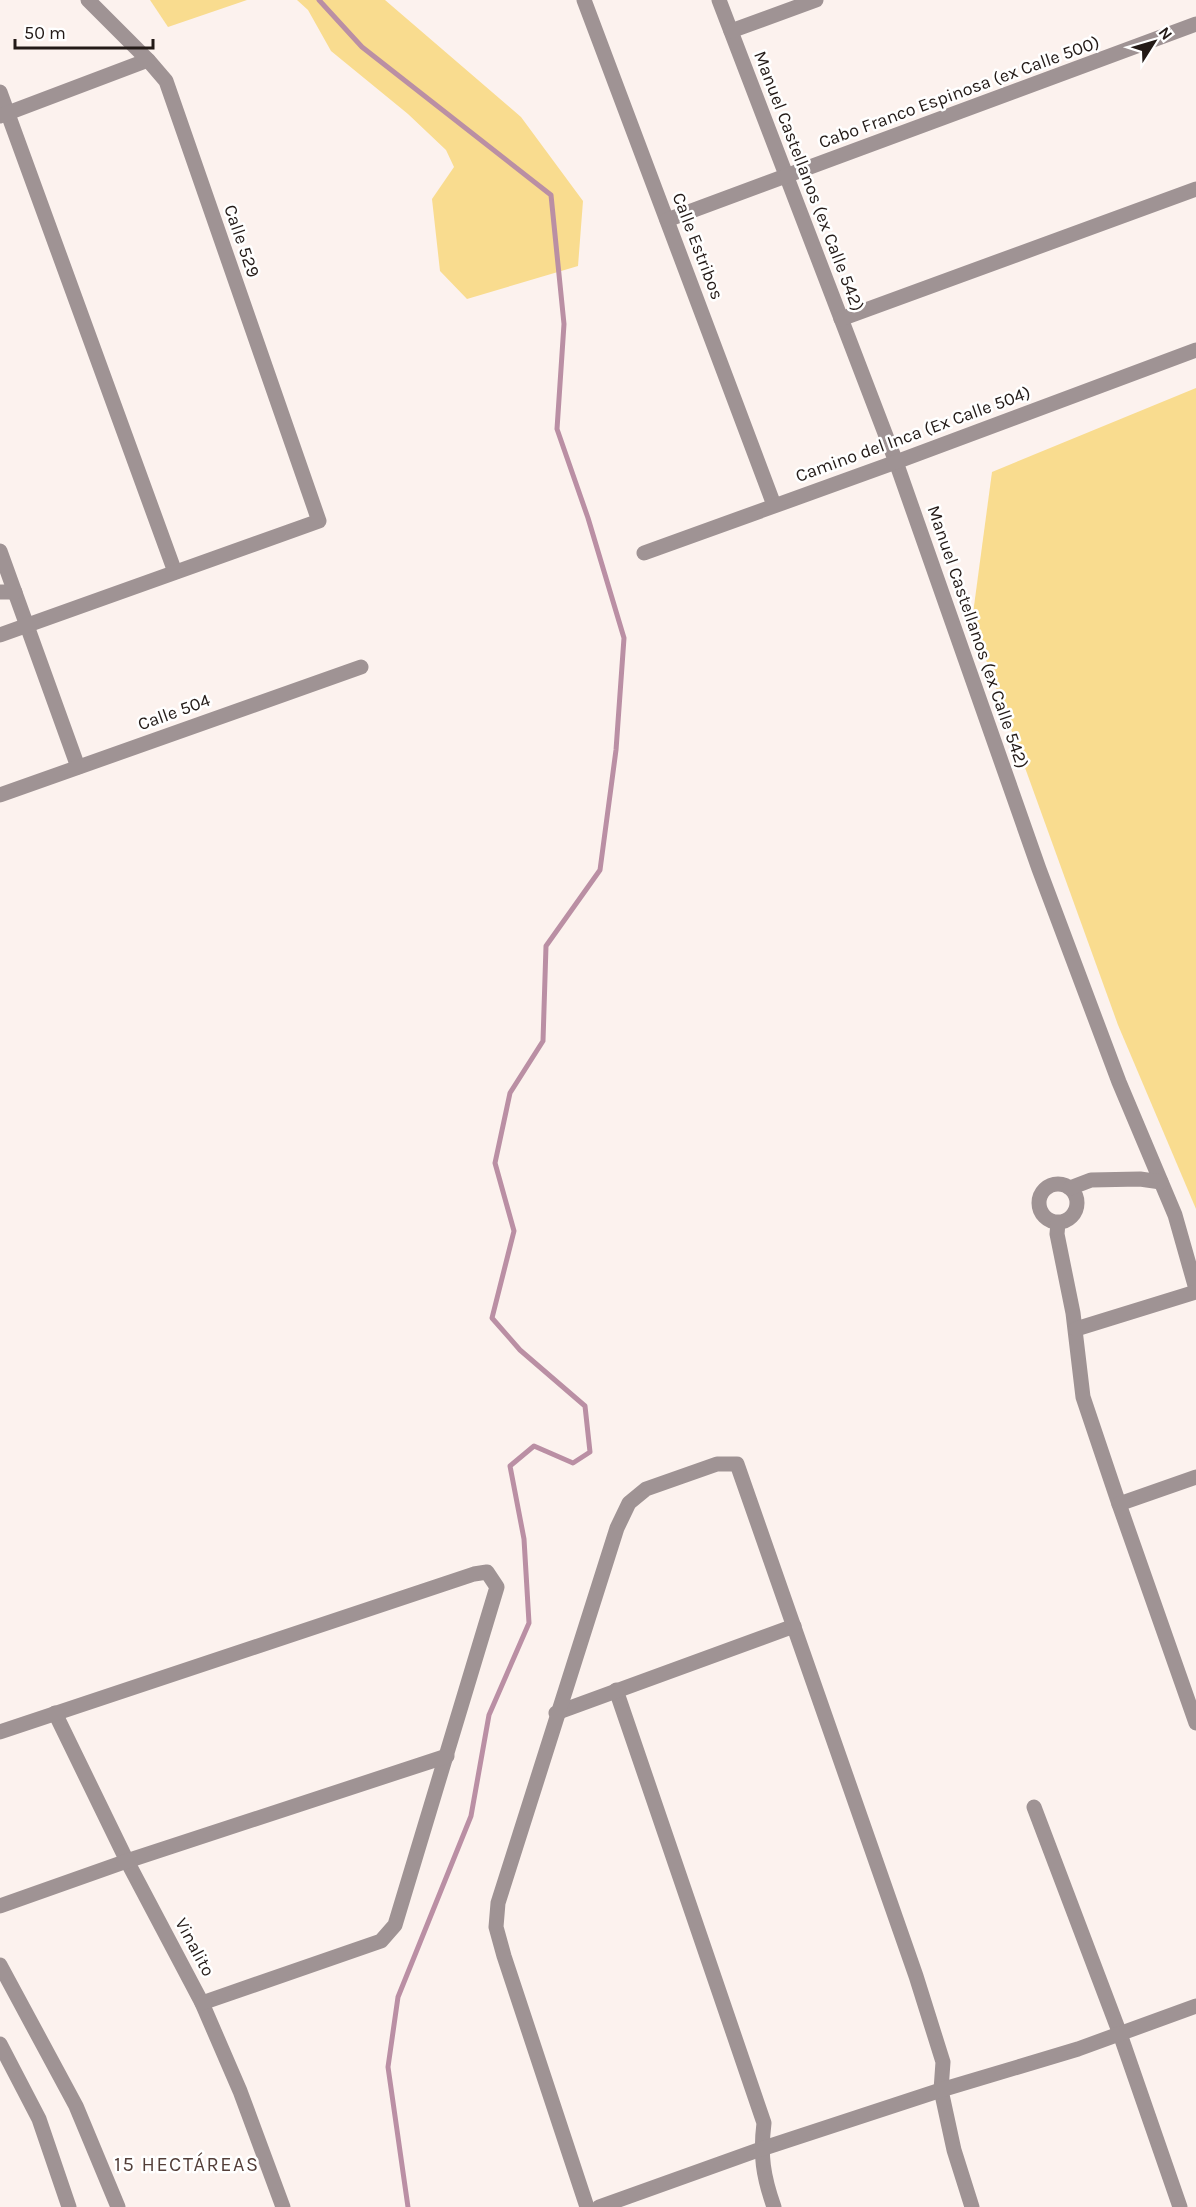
<svg xmlns="http://www.w3.org/2000/svg" width="1196" height="2207" viewBox="0 0 1196 2207" font-family="Karla,sans-serif">
<rect width="100%" height="100%" fill="#fcf2ee"/>
<g fill="#f9dc8f">
<polygon points="150,0 247,0 168,27"/>
<polygon points="297,0 385,0 521,117 583,201 578,266 467,299 440,271 432,199 454,167 446,150 408,114 331,51 308,10"/>
<polygon points="1196,388 1196,1209 1118,1025 972,621 992,472"/>
</g>
<g fill="none" stroke-linecap="round" stroke-linejoin="round">
<polyline stroke="#ba8fa4" stroke-width="5" points="319,0 362,47 551,195 564,324 557,429 588,518 624,638 616,750 600,870 546,946 543,1041 510,1093 495,1163 514,1231 492,1318 520,1350 585,1406 590,1452 573,1463 534,1446 510,1466 524,1539 529,1623 489,1715 471,1816 398,1997 388,2067 408,2207"/>
<g stroke="#9f9394" stroke-width="15">
<polyline points="584,0 774,505"/>
<polyline points="719,0 896,462 1039,869 1119,1082 1175,1215 1196,1289"/>
<polyline points="731,31 816,0"/>
<polyline points="0,92 175,572"/>
<polyline points="0,116 148,60"/>
<polyline points="667,220 1196,24"/>
<polyline points="841,319 1196,189"/>
<polyline points="0,551 78,767"/>
<polyline points="644,553 896,462 1196,350"/>
<polyline points="0,592 15,592"/>
<polyline points="0,635 319,521 166,81 148,60 88,0"/>
<polyline points="0,795 361,667"/>
<circle cx="1058" cy="1203" r="19"/>
<polyline points="1070,1188 1091,1180 1140,1179 1161,1182"/>
<polyline points="1058,1223 1057,1234 1073,1313 1083,1397 1119,1504 1196,1723"/>
<polyline points="1076,1329 1196,1292"/>
<polyline points="1119,1504 1196,1477"/>
<path d="M616 1690 764 2123C760 2155 763 2176 774 2207"/>
<polyline points="55,1713 127,1861 202,2003 240,2091 283,2207"/>
<polyline points="556,1713 794,1626"/>
<polyline points="0,1732 474,1574 487,1572 497,1587 395,1925 381,1941 202,2003"/>
<polyline points="1034,1807 1120,2034 1180,2207"/>
<polyline points="0,1906 127,1861 447,1756"/>
<polyline points="0,1965 76,2106 118,2207"/>
<polyline points="0,2044 39,2119 69,2207"/>
<polyline points="587,2207 504,1956 496,1927 498,1903 617,1528 629,1503 646,1489 717,1464 737,1464 916,1976 943,2062 941,2090 954,2150 972,2207"/>
<polyline points="599,2207 761,2149 941,2090 1078,2049 1196,2006"/>
</g>
</g>
<g text-anchor="middle" dominant-baseline="central" stroke-width="5" stroke-linejoin="round" paint-order="stroke">
<g font-size="18" fill="#231a17" stroke="#fff">
<text transform="translate(959 92) rotate(-20)">Cabo Franco Espinosa (ex Calle 500)</text>
<text transform="translate(809 181) rotate(69)">Manuel Castellanos (ex Calle 542)</text>
<text transform="translate(242 241) rotate(71)">Calle 529</text>
<text transform="translate(698 246) rotate(69)">Calle Estribos</text>
<text transform="translate(913 434) rotate(-20)">Camino del Inca (Ex Calle 504)</text>
<text transform="translate(978 637) rotate(71)">Manuel Castellanos (ex Calle 542)</text>
<text transform="translate(174 712) rotate(-20)">Calle 504</text>
<text transform="translate(195 1947) rotate(62)">Vinalito</text>
</g>
<g font-size="20" letter-spacing="1.5" fill="#533e38" stroke="#fff">
<text x="187" y="2164">15 HECTÁREAS</text>
</g>
</g>
<g transform="translate(1154 42) rotate(53)" stroke="#ffffff" stroke-width="4.5" paint-order="stroke">
<path d="M0-4.5L10 22L0 15L-10 22Z" fill="#231a17"/>
<text y="-9" font-size="16" font-weight="bold" text-anchor="middle" fill="#231a17">N</text>
</g>
<path d="M15 39v9h138v-9" fill="none" stroke="#231a17" stroke-width="3"/>
<text x="24" y="39" font-size="18" fill="#231a17" stroke="#ffffff" stroke-width="4.5" paint-order="stroke">50 m</text>
</svg>
